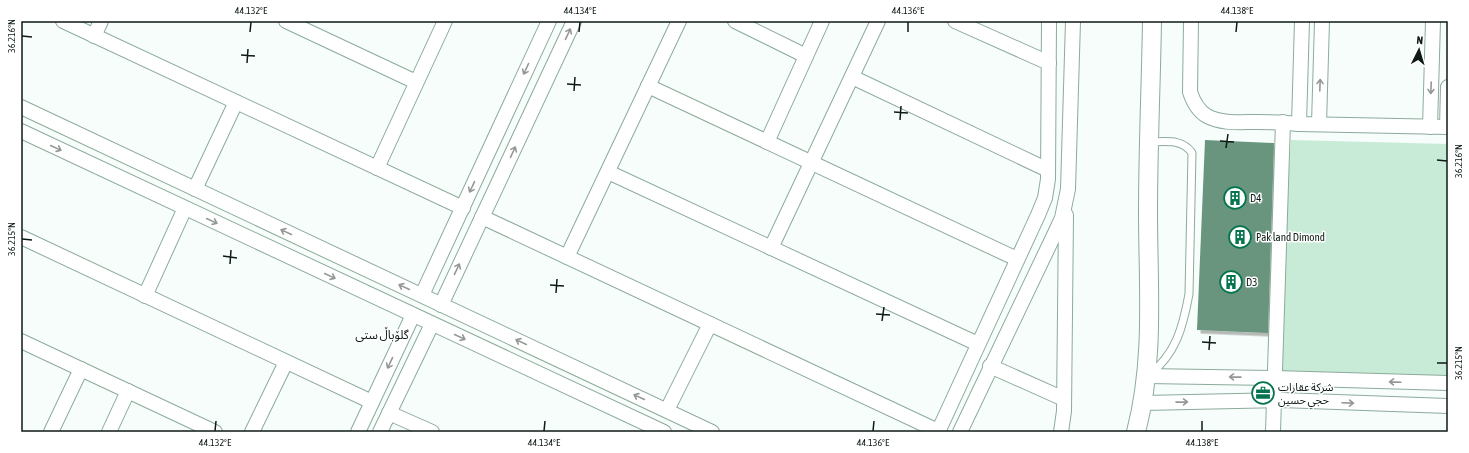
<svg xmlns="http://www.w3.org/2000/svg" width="1469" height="453" viewBox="0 0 1469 453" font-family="'Asap Condensed','Noto Sans Arabic',sans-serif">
<defs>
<filter id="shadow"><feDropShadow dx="3.5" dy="3.5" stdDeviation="0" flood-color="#0004"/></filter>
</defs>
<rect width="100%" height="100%" fill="#f7fdfa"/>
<polygon fill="#c8ebd8" points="1291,140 1448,144 1448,383 1274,378"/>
<polygon fill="#69957e" filter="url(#shadow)" points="1205,140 1274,143 1268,333 1197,330"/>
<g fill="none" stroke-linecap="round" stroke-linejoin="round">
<g stroke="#8cab9a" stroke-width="9">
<path id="service" d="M1149 375C1176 354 1183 327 1189 294L1192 153C1182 138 1165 142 1149 142"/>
</g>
<g stroke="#8cab9a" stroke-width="16">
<g id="minor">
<polyline points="63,21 463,208"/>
<polyline points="286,21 416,82"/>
<polyline points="735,21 806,56"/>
<polyline points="955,21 1049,63"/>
<path d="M1191 21 1190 92C1193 101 1198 111 1207 116 1222 124 1240 122 1256 122 1270 122 1285 122 1299 124L1448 127"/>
<polyline points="94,36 101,21"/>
<polyline points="852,77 1048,170"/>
<polyline points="648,86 1017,259"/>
<polyline points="21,107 712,432"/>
<polyline points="1299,124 1302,21"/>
<polyline points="1319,124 1322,21"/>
<polyline points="1430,127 1433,21"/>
<polyline points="1447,127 1448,87"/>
<polyline points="21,131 664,432"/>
<polyline points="767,142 822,21"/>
<polyline points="377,168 445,21"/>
<polyline points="608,172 978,344"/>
<polyline points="195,189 236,102"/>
<polyline points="482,217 938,431"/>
<polyline points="21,237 372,402"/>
<polyline points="771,248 878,21"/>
<polyline points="567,257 679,21"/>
<polyline points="422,295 549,21"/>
<polyline points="145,296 185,208"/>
<polyline points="441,305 574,21"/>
<polyline points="21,341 215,432"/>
<polyline points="990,366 1064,399"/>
<polyline points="1146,376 1274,378 1448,383"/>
<polyline points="1143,403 1281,400 1448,406"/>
<polyline points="667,410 710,324"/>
<polyline points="389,413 432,432"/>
<polyline points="51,432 81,369"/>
<polyline points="109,432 128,391"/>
<polyline points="252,432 286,362"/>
<polyline points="358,432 413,315"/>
<polyline points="380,432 432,324"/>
<polyline points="938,432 1038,215 1045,198 1048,179 1049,21"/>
<polyline points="960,432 1056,231 1062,218 1068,189 1073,21"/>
<polyline points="1061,432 1064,411 1066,215"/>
<polyline points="1273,432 1283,122"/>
</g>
</g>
<g stroke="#8cab9a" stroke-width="20">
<path id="tertiary" d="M1136 432C1155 359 1148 286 1148 212 1148 148 1151 85 1152 21"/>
</g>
<use href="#service" stroke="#fff" stroke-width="7"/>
<use href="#minor" stroke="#fff" stroke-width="14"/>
<use href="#tertiary" stroke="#fff" stroke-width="18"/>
</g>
<defs><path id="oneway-shaft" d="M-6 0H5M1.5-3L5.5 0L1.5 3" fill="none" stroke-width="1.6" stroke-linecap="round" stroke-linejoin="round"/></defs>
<g stroke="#939895">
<use href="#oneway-shaft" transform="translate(568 34) rotate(-65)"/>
<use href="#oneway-shaft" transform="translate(526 69) rotate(115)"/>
<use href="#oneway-shaft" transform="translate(1320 85) rotate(-88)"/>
<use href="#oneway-shaft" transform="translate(1431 88) rotate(92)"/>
<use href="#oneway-shaft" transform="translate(56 148) rotate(25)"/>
<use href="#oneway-shaft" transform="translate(513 152) rotate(-65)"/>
<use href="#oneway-shaft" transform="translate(472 187) rotate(115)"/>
<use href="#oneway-shaft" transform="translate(212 221) rotate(25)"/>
<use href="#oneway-shaft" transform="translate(286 232) rotate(-155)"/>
<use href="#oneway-shaft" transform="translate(457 269) rotate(-65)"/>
<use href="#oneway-shaft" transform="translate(330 276) rotate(25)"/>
<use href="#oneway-shaft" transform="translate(404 287) rotate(-155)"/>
<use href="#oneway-shaft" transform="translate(460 337) rotate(25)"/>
<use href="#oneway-shaft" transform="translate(521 342) rotate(-155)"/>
<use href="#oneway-shaft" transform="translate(390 363) rotate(115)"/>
<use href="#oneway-shaft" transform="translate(1235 377) rotate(-179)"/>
<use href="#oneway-shaft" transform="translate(1395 382) rotate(-178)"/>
<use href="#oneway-shaft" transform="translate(639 397) rotate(-155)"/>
<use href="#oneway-shaft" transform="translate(1182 402) rotate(-1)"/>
<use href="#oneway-shaft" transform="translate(1348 403) rotate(2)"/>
</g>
<path fill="none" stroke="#0e1a14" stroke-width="1.5" d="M250 32 251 22M579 32 580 22M908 32V22M1236 32 1237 22M22 36 32 37M241 55 255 56M247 63 248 49M567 84 581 85M574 91 575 77M894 112 908 113M900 120 901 106M1220 141 1234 142M1226 148 1228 134M1437 160 1447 161M22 239 32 240M223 256 237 258M230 264 231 250M550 285 564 286M556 293 557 279M876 314 890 315M882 321 884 307M1202 342 1216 343M1209 350 1210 336M1437 363H1447M215 431 216 421M544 431 545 421M873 431 874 421M1202 431V421"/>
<defs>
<g id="building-ring" transform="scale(1.15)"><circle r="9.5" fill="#fff" stroke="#04744d" stroke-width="1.5"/><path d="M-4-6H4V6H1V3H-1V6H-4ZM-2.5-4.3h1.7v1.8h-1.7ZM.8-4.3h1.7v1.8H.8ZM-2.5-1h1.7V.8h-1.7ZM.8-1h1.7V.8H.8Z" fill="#04744d"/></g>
<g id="office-ring" transform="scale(1.15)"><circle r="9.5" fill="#fff" stroke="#04744d" stroke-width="1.5"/><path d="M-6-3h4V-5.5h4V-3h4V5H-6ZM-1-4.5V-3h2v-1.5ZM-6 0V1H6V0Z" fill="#04744d"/></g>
</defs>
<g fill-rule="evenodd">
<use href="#building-ring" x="1235" y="198"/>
<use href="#building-ring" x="1240" y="237"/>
<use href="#building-ring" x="1231" y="282"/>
<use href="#office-ring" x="1263" y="393"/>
</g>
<g text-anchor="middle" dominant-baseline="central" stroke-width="3" stroke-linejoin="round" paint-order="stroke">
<g font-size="11" fill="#0e1a14" stroke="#fff" text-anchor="start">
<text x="1250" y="198">D4</text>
<text x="1256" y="237">Pak land Dimond</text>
<text x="1246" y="282">D3</text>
<text x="1278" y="387">شرکة عقارات<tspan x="1278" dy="13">حجي حسين</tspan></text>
</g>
<g font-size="12" fill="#0e1a14" stroke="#fff">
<text x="382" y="335">گلۆباڵ ستی</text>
</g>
</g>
<rect width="1469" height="453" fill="none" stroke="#ffffff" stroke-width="44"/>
<g transform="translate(1419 50) rotate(5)" stroke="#ffffff" stroke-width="3" paint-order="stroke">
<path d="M0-3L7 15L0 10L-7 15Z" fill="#0e1a14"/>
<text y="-6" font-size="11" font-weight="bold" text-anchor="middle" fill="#0e1a14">N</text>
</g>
<rect x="22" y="22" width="1425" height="409" fill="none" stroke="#0e1a14" stroke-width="1.5"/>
<g font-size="10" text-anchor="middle" fill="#0e1a14">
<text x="251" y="14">44.132°E</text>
<text x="580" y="14">44.134°E</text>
<text x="908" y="14">44.136°E</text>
<text x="1237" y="14">44.138°E</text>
<text transform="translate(11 36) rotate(-90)" y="4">36.216°N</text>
<text transform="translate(1458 161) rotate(-90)" y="4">36.216°N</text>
<text transform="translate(11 239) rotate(-90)" y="4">36.215°N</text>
<text transform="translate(1458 363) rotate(-90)" y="4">36.215°N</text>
<text x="215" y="446">44.132°E</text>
<text x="544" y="446">44.134°E</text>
<text x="873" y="446">44.136°E</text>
<text x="1202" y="446">44.138°E</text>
</g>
</svg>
